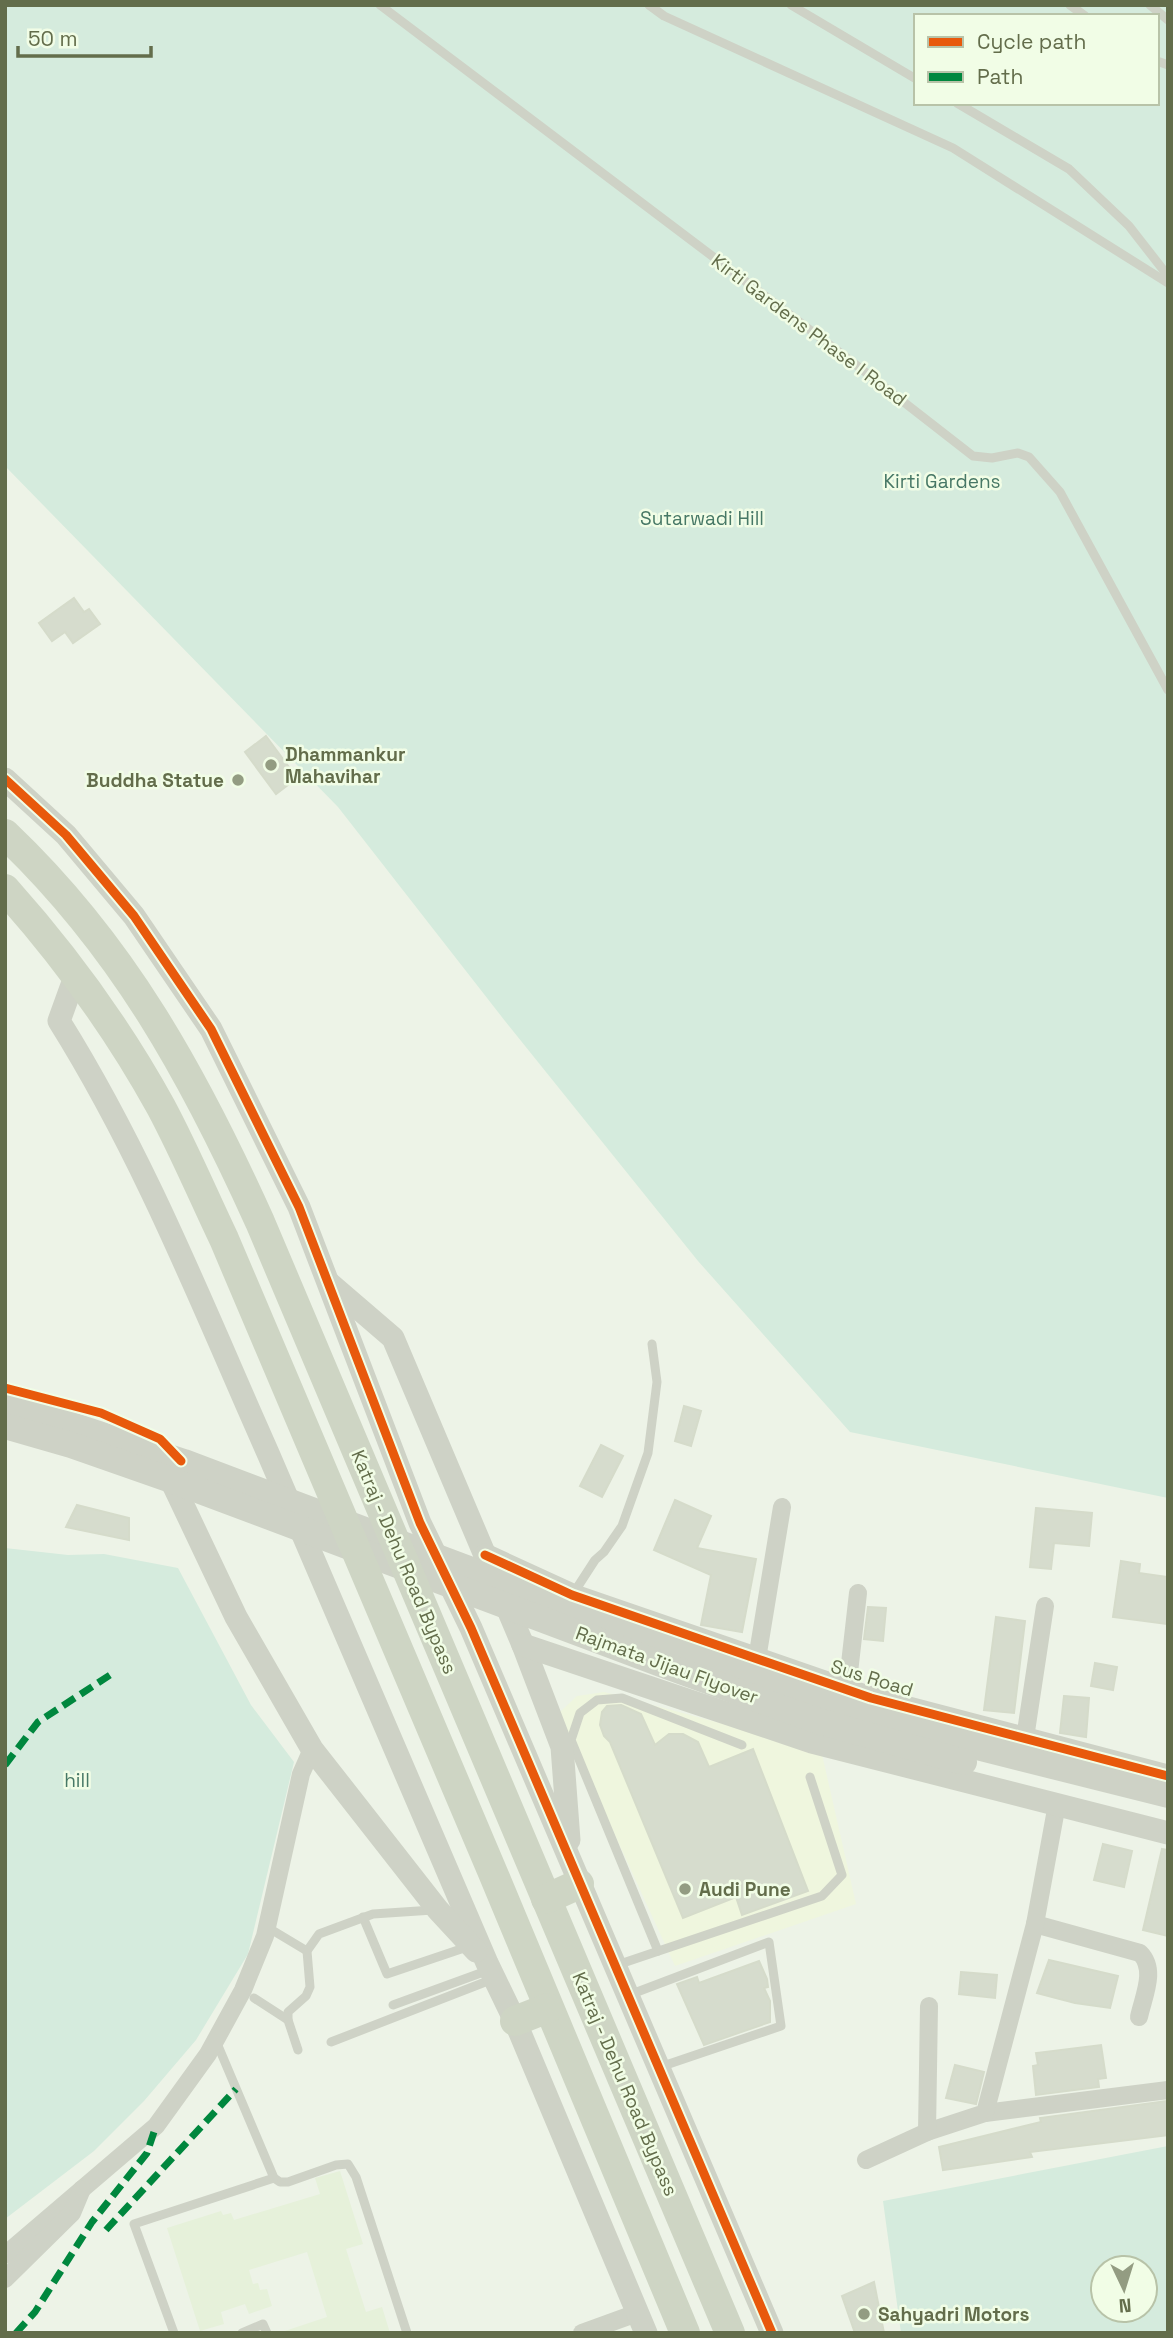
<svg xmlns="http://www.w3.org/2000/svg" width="1173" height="2338" viewBox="0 0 1173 2338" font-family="'Space Grotesk',sans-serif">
<rect width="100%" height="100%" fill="#edf3e7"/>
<polygon fill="#e6f1da" points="340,2171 363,2244 346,2249 366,2312 382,2307 390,2333 279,2333 327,2317 307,2252 249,2270 253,2284 258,2283 260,2290 267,2289 272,2306 249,2314 245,2304 221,2312 224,2324 200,2331 167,2228 221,2211 223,2215 231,2213 234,2220 320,2194 315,2178"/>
<polygon fill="#eff6de" points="604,1692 821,1750 856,1904 675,1966 559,1713 577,1696"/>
<g fill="#d5ebdd" fill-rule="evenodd">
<path d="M5 5H1168V1498L850 1432 698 1261 505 1021 338 807 5 466ZM916 16H1157V103H916Z"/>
<polygon points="5,1548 68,1555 104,1554 178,1568 251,1705 294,1762 248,1954 196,2040 144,2101 94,2151 5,2219"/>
<path d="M1168 2146V2333H901L883 2201ZM1145 2268V2310H1103V2268Z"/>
</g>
<g fill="#d6dccd" stroke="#d5dbca" stroke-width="2">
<polygon points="74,598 84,612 89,609 100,624 73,643 65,632 52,641 39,623"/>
<polygon points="266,736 297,778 276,794 245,752"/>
<polygon points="684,1406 701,1411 691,1446 675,1441"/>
<polygon points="601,1445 623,1456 602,1497 580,1486"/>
<polygon points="675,1500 711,1516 697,1548 756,1559 742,1632 701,1625 711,1575 654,1550"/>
<polygon points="77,1505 129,1518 129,1540 66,1527"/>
<polygon points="1036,1508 1092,1513 1089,1546 1054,1543 1051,1569 1030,1567"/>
<polygon points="1121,1561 1140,1564 1139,1573 1168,1577 1168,1624 1113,1617"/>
<polygon points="868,1607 886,1608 883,1641 864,1639"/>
<polygon points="996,1617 1025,1621 1014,1713 984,1710"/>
<polygon points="1095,1663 1117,1667 1113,1690 1091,1686"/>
<polygon points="1064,1696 1089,1698 1086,1737 1060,1733"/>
<polygon points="621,1705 641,1714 655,1745 669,1734 683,1734 698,1742 709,1767 753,1749 808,1891 742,1915 736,1897 683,1918 610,1742 604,1736 600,1725 602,1712 607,1706"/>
<polygon points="1103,1844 1132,1851 1124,1887 1094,1880"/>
<polygon points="1162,1849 1168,1850 1168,1936 1143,1930"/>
<polygon points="1049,1960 1118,1976 1110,2008 1075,2003 1037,1993"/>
<polygon points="759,1961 767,1979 768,1987 764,1988 770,2001 770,2022 704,2045 677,1984 697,1977 699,1983"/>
<polygon points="961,1972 997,1975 995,1998 959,1994"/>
<polygon points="1101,2045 1106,2078 1098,2079 1099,2087 1036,2095 1033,2066 1038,2065 1036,2053"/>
<polygon points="955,2065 984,2072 976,2104 946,2098"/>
<polygon points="1168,2101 1168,2135 1030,2152 1032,2157 943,2170 939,2147 1041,2122 1040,2118"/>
<polygon points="874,2282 884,2333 855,2333 842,2296"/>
</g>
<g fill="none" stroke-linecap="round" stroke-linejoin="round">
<g stroke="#ced2c6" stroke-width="9">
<polyline points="380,5 851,361 973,456 992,458 1018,453 1029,457 1060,492 1168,690"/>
<polyline points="649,5 664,16 953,148 1168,283"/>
<polyline points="791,5 916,79"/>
<polyline points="1070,5 1085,16"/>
<polyline points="1150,5 1168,20"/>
<polyline points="1157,61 1168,65"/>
<polyline points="957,103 1069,169 1129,226 1168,276"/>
<polyline points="573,1594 595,1560 604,1552 622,1526 648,1453 657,1382 652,1344"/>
<polyline points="363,1917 387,1974 470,1946"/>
<polyline points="267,1927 307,1951"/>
<polyline points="658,1951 571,1740 580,1713 597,1700 622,1698 742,1745"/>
<polyline points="617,1965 822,1896 842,1875 810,1777"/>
<polyline points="629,1995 769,1942 781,2026 660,2067"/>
<polyline points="254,1998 288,2020"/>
<polyline points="393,2005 489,1970"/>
<polyline points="216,2041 274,2178 280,2182 288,2182 336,2165 348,2164 356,2177 407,2333"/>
<polyline points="331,2042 493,1979"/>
<polyline points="298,2050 288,2020 288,2012 306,1996 310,1987 307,1951 319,1934 373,1914 433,1910"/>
<polyline points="174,2333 134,2224 274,2178"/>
<polyline points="242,2333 263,2324 267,2333"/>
</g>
<g stroke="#ced2c6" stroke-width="18">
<polyline points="757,1659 782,1507"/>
<polyline points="847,1690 858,1593"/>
<polyline points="1025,1738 1045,1606"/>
<path d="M1035 1924 1140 1953C1157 1970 1143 1997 1139 2017"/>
<polyline points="985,2113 1168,2090"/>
<polyline points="927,2132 985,2113 1035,1924 1057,1804"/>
<polyline points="866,2160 927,2132 929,2006"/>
<polyline points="5,2255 156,2126 208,2054 243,1990 265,1936 301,1774 312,1749"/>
<polyline points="5,2279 72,2213 82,2189"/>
<polyline points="582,2333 637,2313"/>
</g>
<g stroke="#ced2c6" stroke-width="23">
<polyline points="5,779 66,835 134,916 211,1029 299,1207 420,1523 471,1628 772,2333"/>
<path d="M76 974 59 1021C136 1144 191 1277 249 1410 330 1594 409 1779 487 1963L515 2021 646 2333"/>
<polyline points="329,1283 393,1338 523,1645 562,1747 569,1840"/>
<polyline points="171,1480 236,1617 312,1749 438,1910 476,1951"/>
<polyline points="485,1555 572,1595 871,1698 1168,1776"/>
<polyline points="523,1645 812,1742 1168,1833"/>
</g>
<g stroke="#ced2c6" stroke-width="26">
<polyline points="5,1403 184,1462 812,1698 949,1740 1168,1795"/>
<polyline points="5,1426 71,1445 171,1480 661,1664 818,1721 964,1762"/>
</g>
<g stroke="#ced5c4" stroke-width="30">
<path d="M5 834C123 946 194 1076 260 1222L730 2333"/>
<path d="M5 889C65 956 118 1029 161 1107 184 1150 203 1195 224 1239L493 1873 685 2333"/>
<polyline points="546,1899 579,1884"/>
<polyline points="515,2021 548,2008"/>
</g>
<g stroke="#00873e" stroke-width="7" stroke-dasharray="14 7" stroke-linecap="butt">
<polyline points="5,1765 38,1722 113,1673"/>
<polyline points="106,2230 236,2089"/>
<polyline points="16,2333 35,2312 92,2222 147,2153 156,2126"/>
</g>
<g stroke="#f1fde6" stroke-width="13">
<g id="cycleway">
<polyline points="5,779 66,835 134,916 211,1029 299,1207 420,1523 471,1628 772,2333"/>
<polyline points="5,1388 101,1413 160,1439 181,1461"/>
<polyline points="485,1555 572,1595 871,1698 1168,1776"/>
</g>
</g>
<use href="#cycleway" stroke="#e8590c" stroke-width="9"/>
</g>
<g fill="#939c82" stroke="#f1fde6" stroke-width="2.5">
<circle cx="271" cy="765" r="7"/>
<circle cx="238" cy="780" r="7"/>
<circle cx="685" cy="1889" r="7"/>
<circle cx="864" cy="2314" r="7"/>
</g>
<g text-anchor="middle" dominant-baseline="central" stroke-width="5" stroke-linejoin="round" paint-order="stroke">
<g font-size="19" fill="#636d4b" stroke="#f1fde6">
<text transform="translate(809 330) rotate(37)">Kirti Gardens Phase I Road</text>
<text transform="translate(404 1562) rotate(67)">Katraj - Dehu Road Bypass</text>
<text transform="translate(667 1665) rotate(20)">Rajmata Jijau Flyover</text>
<text transform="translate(872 1678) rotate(17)">Sus Road</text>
<text transform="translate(625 2084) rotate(67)">Katraj - Dehu Road Bypass</text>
</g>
<g font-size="19" fill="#477866" stroke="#f1fde6">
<text x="942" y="481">Kirti Gardens</text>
<text x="702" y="518">Sutarwadi Hill</text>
<text x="77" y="1780">hill</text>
</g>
<g font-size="19" font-weight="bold" fill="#636d4b" stroke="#f1fde6" text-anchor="start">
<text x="285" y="754">Dhammankur<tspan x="285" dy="22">Mahavihar</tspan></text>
<text x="224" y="780" text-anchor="end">Buddha Statue</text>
<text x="699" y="1889">Audi Pune</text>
<text x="878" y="2314">Sahyadri Motors</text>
</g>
</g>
<rect width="1173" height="2338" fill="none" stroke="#636d4b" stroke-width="14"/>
<rect x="914" y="14" width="245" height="91" fill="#f1fde6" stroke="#b8c3a8" stroke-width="2"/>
<rect x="928" y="37" width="35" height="10" fill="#e8590c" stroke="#b8c3a8" stroke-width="2"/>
<text x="977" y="49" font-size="21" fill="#636d4b">Cycle path</text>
<rect x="928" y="72" width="35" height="10" fill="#00873e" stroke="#b8c3a8" stroke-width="2"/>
<text x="977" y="84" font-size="21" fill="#636d4b">Path</text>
<g transform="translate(1124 2289) rotate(176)"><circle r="33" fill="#f1fde6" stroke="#b8c3a8" stroke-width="2"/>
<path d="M0-5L12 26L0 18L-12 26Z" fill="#939c82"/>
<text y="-10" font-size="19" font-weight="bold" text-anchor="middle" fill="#636d4b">N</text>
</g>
<path d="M18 46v10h133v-10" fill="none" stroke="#636d4b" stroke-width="3.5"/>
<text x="28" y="46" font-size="21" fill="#636d4b" stroke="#f1fde6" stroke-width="5" paint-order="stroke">50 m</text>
</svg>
